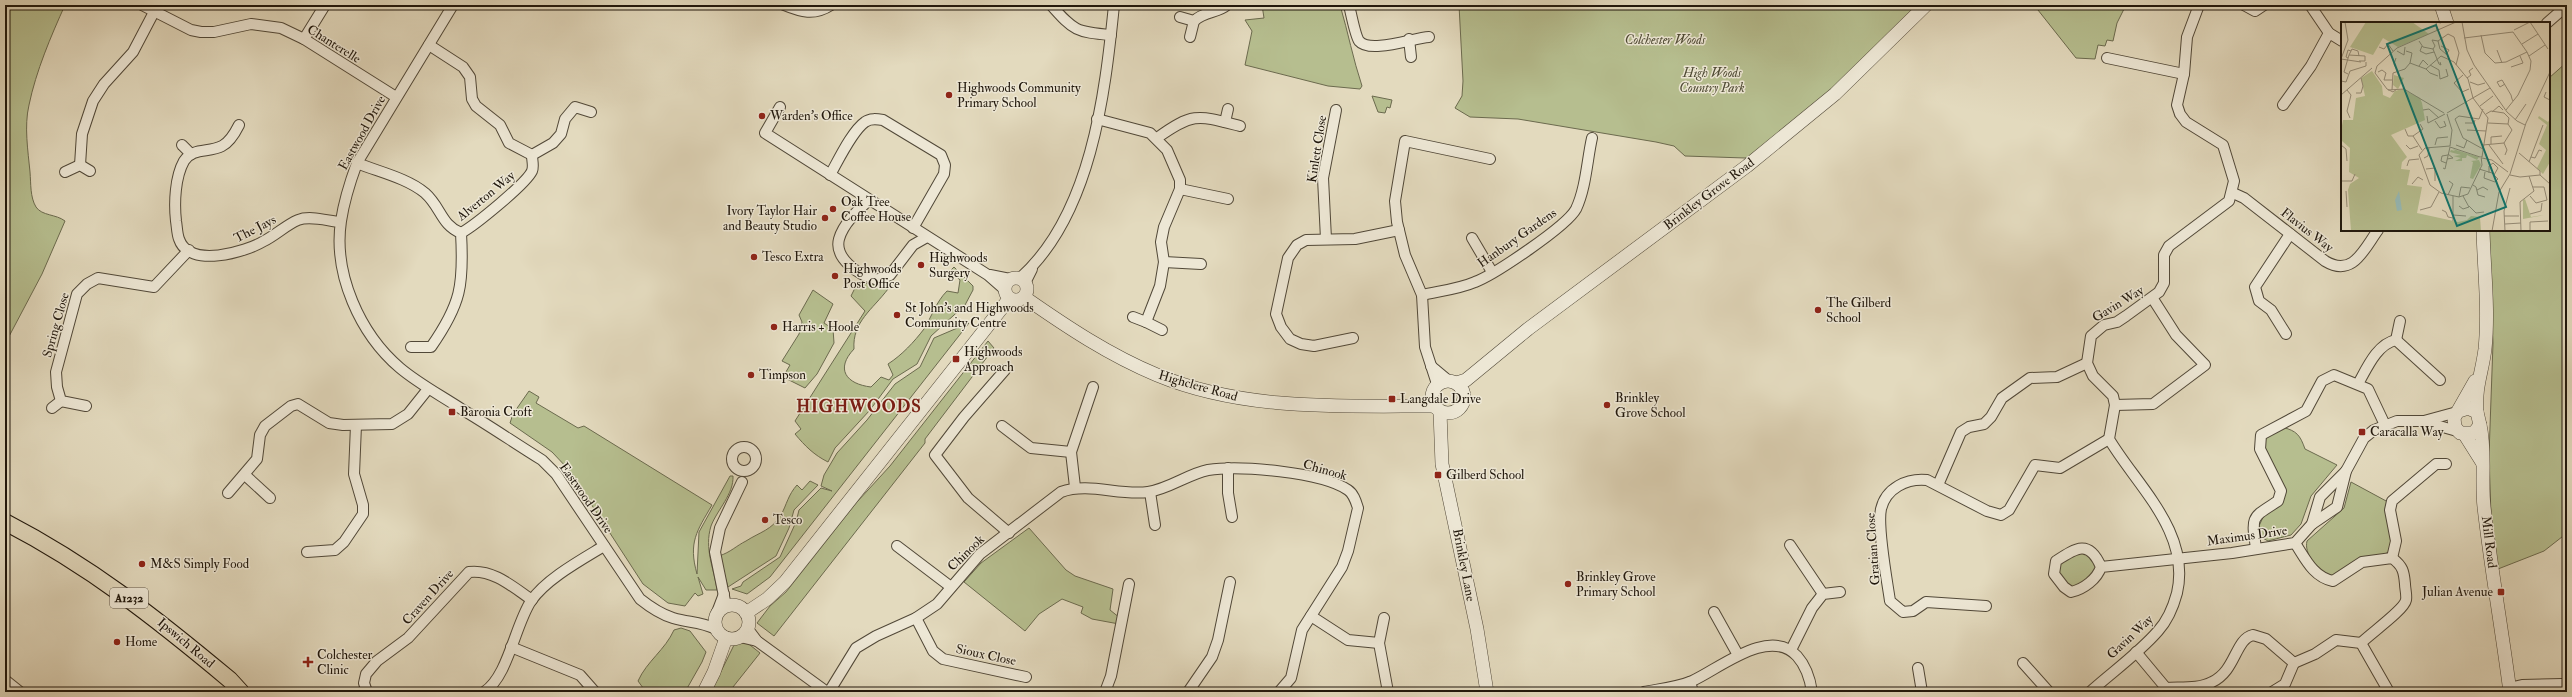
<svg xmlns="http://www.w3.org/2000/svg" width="2572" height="697" viewBox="0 0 2572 697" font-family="'IM FELL Double Pica',serif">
<rect width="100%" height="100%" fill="#e3dabe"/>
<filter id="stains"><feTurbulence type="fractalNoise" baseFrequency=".005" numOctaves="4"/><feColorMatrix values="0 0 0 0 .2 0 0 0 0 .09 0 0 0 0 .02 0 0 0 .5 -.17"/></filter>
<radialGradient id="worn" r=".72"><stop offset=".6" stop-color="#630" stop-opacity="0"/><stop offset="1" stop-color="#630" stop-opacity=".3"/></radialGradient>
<g fill="#b6be8f" stroke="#6b6a4e">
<path d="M5 5H65C51 36 36 71 29 105 24 126 28 151 30 172 31 184 30 197 36 207 42 216 56 214 65 221L42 274 5 344Z"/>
<path d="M1262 5H1340C1348 32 1353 59 1362 86L1360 89 1328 86 1245 65 1252 31 1245 20 1264 18Z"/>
<polygon points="1459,5 1917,5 1831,90 1754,155 1745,158 1685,156 1674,146 1656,142 1518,119 1470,117 1455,108 1462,96 1463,81"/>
<polygon points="2034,5 2126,5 2117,23 2113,41 2107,40 2105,46 2098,45 2095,59 2076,58"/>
<polygon points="2567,62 2567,533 2544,551 2498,569 2491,516 2489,455 2493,343 2489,230 2549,230 2549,78"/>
<polygon points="1372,96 1392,100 1390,108 1387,107 1385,113 1378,112"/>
<path d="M954 267 973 286V290L965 305 931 336 917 364 893 379 870 410 835 448 828 462C814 455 805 446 795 434L801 429 795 421 865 311 851 296 857 284 863 283 887 286 888 289C873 309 852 322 854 349 835 369 846 384 871 387L881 377 889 380 893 375 888 364C902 355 914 342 924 329 932 316 936 302 947 291L958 293 960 280 950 271Z"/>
<polygon points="813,290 833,304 824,323 833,329 834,343 817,374 805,388 783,377 790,365 782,361 799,334 802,322 799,315"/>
<polygon points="969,323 770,577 747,594 732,589 741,586 743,582 780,557 796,522 799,510 821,488 832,491 821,486 824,475 837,453 867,420 895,384 920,367 934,338"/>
<polygon points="988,341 994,348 925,439 925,443 774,636 757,623 770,606 786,592 857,502 890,466"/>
<path d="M529 391 539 397 536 403 578 428 584 426 712 505C697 531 688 542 697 574L699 532 730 476H733C734 494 717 510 711 526 704 549 714 568 717 590H706L698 577 703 594 698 596 695 593 685 606 668 603 643 584 569 470 552 452 510 423 513 414Z"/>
<path d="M2282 427C2297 431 2300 435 2305 449L2337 465 2311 496 2301 524 2291 535 2268 541 2261 537 2259 526 2265 513 2281 503 2263 446 2264 439Z"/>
<path d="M810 481 818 485 794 510 789 528 776 556 728 587 719 556C731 552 736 546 746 541 760 532 772 530 781 515 787 504 788 495 797 485L802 490Z"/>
<path d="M2351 482 2388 502 2391 541 2389 552 2336 576 2324 575C2316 566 2304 554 2307 541L2344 508Z"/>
<polygon points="1029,528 1066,570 1075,576 1113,589 1110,610 1120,618 1119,624 1092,619 1081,613 1083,607 1062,599 1039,614 1025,631 964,582 981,563"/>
<path d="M2075 552 2085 553 2097 566 2096 573 2076 587C2065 586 2061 579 2058 568L2062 561Z"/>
<path d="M681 628 690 631 706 652 702 662 685 692H646L638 681C647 661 665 650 674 630Z"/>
<polygon points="745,641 760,653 729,692 711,692 734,645"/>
</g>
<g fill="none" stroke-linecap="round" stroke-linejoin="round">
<g stroke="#514838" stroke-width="12">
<g id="minor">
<polyline points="142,5 191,30 201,32 214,32 251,24 281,28 304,39 396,97"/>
<path d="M453 5 357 163C350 182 344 201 341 221 333 274 360 334 400 368 419 384 442 396 463 410 490 426 516 444 542 460L556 474 640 599C650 607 660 614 673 618 689 623 699 621 716 629"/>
<path d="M784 5C801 12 814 16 831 5"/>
<path d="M1051 5C1074 31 1076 32 1111 35"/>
<path d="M1349 5C1351 13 1355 35 1359 41 1370 54 1413 38 1429 37"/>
<polyline points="2244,5 2255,11 2264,5"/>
<polyline points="2310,5 2329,33 2342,41"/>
<path d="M1180 17 1194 21C1204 11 1218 13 1227 5"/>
<polyline points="2547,23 2563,9 2560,5"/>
<polyline points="1190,37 1194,21"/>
<polyline points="304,39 325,5"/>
<polyline points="1409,39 1411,57"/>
<polyline points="429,45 463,67 470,77 472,99 476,106 500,125 509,143 532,155 553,143 561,134 565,119 575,107 591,112"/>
<polyline points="2107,58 2184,74"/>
<polyline points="2283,105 2311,66 2329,33"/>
<polyline points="780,107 765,133 988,275 1004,289"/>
<polyline points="1097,119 1150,133 1167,150 1180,180 1180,189 1164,227 1161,242 1164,262 1160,286 1146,322 1133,317"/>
<polyline points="1225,122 1228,109"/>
<path d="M239 125C235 133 230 142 222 146 209 153 193 147 184 161 175 177 174 203 176 221 177 227 177 234 179 239 189 269 246 252 264 241 276 235 286 225 298 220 310 215 328 221 340 222"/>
<path d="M1157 138C1193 112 1198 115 1240 126"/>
<polyline points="182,145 191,154"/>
<path d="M357 163C379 172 407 178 425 193 441 207 441 225 461 233 464 285 461 304 431 347H411"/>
<polyline points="80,165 82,134 93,101 104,84 133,52 154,12"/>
<polyline points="65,172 80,165 90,171"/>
<path d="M830 175C838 161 852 131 865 122 870 118 877 119 883 120L941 155 945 165 944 174 913 228"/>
<polyline points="1180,189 1228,199"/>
<path d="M2233 193 2244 198 2325 261C2353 278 2364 249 2378 230"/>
<path d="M869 200C858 210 843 224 839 239 834 258 858 275 875 279 880 280 885 277 890 275L913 245 927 237"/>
<path d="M461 233C474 226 526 184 532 171 534 166 532 161 532 155"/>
<polyline points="1472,238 1492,272"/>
<polyline points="1326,239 1323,178 1336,110"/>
<polyline points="1164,262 1201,264"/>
<polyline points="990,275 1010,279"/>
<path d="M1019 279C1091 216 1105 95 1114 5"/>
<polyline points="1025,283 1032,269"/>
<path d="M1422 295C1440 291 1459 289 1475 282 1494 275 1567 226 1576 209 1586 188 1587 160 1592 138"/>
<polyline points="1146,322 1162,330"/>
<polyline points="2286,334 2271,310 2259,301 2255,287 2290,234"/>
<polyline points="1353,338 1314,346 1301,344 1290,339 1281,327 1276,314 1288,258 1297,245 1306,240 1355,239 1399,230"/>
<polyline points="2396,340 2400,321"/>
<polyline points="1431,366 1449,381"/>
<polyline points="1005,370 964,417 935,455 968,498 1009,533"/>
<polyline points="1437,384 1425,347 1422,295 1405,255 1397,222 1395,201 1405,141 1490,159"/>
<path d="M2358 384C2367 368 2377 344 2396 340L2440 380"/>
<polyline points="2115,405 2153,404 2205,365 2176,335 2153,299"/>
<polyline points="86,406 61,401 57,387 56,372 77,294 87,284 98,278 154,287 189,250"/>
<polyline points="52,408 61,401"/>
<polyline points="2425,422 2457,431"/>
<polyline points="1002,426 1031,448 1071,452"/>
<circle cx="744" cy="459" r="12"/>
<polyline points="1228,468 1228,493 1232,517"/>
<polyline points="245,475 270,498"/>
<polyline points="1938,485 1961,432 1969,427 1984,424 1991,417 2002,398 2030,378 2057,377 2087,363"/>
<polyline points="1075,487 1071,452 1093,387"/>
<polyline points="1150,492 1155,525"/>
<polyline points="228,493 257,459 260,435 265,426 291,406 298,404 329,423 343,425 392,424 408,414 428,389"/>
<polyline points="2312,524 2320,497 2346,471"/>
<path d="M2295 543C2305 558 2313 577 2333 581L2362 562 2392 558C2403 566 2404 572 2405 584 2405 589 2407 595 2406 600 2404 610 2371 633 2361 643L2389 692"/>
<polyline points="1790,545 1823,594"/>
<polyline points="897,546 951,587"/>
<path d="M2256 548C2251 515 2252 518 2278 501L2281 491 2260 449 2261 435 2306 411 2322 381 2334 375 2368 389 2385 425"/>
<polyline points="307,552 335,550 344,542 363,514 363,505 354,474 356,425"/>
<polyline points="2392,558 2396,541 2390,510 2392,501 2436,464 2446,464"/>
<path d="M2101 567C2097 579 2084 589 2071 592L2064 587 2054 574 2056 561C2076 548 2089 539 2101 567L2232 553 2295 543 2312 524 2337 507 2346 471 2364 438 2374 430 2397 421H2424L2457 412"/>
<polyline points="726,606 715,552 720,528 742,482"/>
<path d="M1986 606 1926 602 1913 611 1903 612 1890 601C1887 580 1877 527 1881 509 1886 488 1907 478 1927 480L1987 511 2001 515 2009 510 2035 465 2060 468 2109 439"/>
<polyline points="1714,612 1738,655"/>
<polyline points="716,615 724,594"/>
<polyline points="1311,616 1348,640 1379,643"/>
<polyline points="916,618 933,651 943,659 1026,677"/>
<polyline points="1384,618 1379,643 1388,692"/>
<polyline points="748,629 757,641 827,692"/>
<polyline points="740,637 757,641"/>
<polyline points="511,647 580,675 595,692"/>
<polyline points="1791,650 1812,608 1823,594 1840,592"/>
<polyline points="2136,652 2166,688 2167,692"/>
<polyline points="2023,663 2049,692"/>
<polyline points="2294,663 2315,654 2336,640 2361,643"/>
<polyline points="1918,668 1922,692"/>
<polyline points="5,680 20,692"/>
<polyline points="1690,682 1693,692"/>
<path d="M2166 688C2181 687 2199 689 2212 682 2236 671 2235 639 2253 635L2266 639 2294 663"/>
<polyline points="2509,688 2522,685 2562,684 2567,687"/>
<path d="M367 692 364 683 366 674 377 661 408 638 469 572C493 569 513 587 532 600"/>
<path d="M484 692C508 677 515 625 531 601 546 579 581 560 604 546"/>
<path d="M829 692 856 648 876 636 916 618 937 604 980 554 1061 492C1089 482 1119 496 1148 492 1169 489 1188 474 1208 470 1239 465 1322 472 1348 490 1354 494 1356 502 1358 508L1348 551 1342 567 1302 630 1291 678 1279 692"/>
<polyline points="1105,692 1111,676 1129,584"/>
<polyline points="1188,692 1212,657 1218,640 1230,582"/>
<path d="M1644 692C1659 689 1678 687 1692 681 1719 669 1769 626 1797 656 1806 666 1810 678 1812 692"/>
<path d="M2090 692C2112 672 2138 654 2158 631 2168 620 2173 608 2177 593 2191 532 2137 486 2109 439L2115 405 2113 396 2093 376 2087 363 2091 336 2104 325 2117 322 2126 316 2159 292 2164 283V255L2169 246 2229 201 2234 181 2223 145 2186 122 2180 114 2177 105 2184 74 2187 37 2199 5"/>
<polyline points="2272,692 2285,684 2294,663"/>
</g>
</g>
<g stroke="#514838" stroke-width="14">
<g id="tertiary">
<polyline points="2441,5 2447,23"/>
<circle cx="1016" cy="289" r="11"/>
<path d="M1024 297C1067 327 1109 355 1157 375 1244 411 1340 406 1432 406"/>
<circle cx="1448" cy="397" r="16"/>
<polyline points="1457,383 1466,380 1528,329 1747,166 1835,94 1926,5"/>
<polyline points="2459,411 2468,408 2477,412 2480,425 2474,433 2460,433 2455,427 2454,418 2475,381"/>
<polyline points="1440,412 1442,464 1477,629 1487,692"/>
<path d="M2477 412C2475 387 2482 373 2485 349 2489 310 2484 269 2483 230"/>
<path d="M2480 425C2486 451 2481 480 2484 507 2491 569 2502 630 2510 692"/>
<polyline points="2465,435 2482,462"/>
<circle cx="732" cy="622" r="17"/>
<polyline points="746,613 767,599 785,582 1009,299"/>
<polyline points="704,692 714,672 726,638"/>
</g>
</g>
<g stroke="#20170c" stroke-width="18">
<path id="primary" d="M5 522C90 566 157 619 230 680L241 692"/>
</g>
<use href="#minor" stroke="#ede7d5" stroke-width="10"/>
<use href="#tertiary" stroke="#ede7d5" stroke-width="13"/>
<use href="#primary" stroke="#e3dabe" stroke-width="16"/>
</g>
<g fill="#8f2418" stroke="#ede7d5" stroke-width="1.5">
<circle cx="949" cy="95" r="4"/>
<circle cx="762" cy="116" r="4"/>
<circle cx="833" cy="209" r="4"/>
<circle cx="825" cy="218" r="4"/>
<circle cx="754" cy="257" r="4"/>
<circle cx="921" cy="265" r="4"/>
<circle cx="835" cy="276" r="4"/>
<circle cx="1818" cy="310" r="4"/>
<circle cx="897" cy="315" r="4"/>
<circle cx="774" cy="327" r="4"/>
<rect x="952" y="355" width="8" height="8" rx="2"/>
<circle cx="751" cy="375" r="4"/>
<rect x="1388" y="395" width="8" height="8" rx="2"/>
<circle cx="1607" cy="405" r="4"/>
<rect x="448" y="408" width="8" height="8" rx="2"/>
<rect x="2358" y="428" width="8" height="8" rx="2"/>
<rect x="1434" y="471" width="8" height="8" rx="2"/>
<circle cx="765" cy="520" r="4"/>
<circle cx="142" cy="564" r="4"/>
<circle cx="1568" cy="584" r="4"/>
<rect x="2497" y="588" width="8" height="8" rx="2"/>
<circle cx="117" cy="642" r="4"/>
<path d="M306 656h4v4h4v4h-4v4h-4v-4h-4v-4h4z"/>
</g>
<g text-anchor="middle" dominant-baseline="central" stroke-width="3" stroke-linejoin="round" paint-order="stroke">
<rect fill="#ede7d5" stroke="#5e5548" stroke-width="1" x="110" y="588" width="38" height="20" rx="3"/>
<g font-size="12" font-weight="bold" fill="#20170c">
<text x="129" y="598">A1232</text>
</g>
<g font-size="13" font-style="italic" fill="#4d4933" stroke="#ede7d5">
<text x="1665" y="40">Colchester Woods</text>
<text x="1712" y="73">High Woods<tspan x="1712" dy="15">Country Park</tspan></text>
</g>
<g font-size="13" fill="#20170c" stroke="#ede7d5">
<text transform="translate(334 44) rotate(32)">Chanterelle</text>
<text transform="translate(362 133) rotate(-61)">Eastwood Drive</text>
<text transform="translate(1317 149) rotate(-81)">Kinlett Close</text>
<text transform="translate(1709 194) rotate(-37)">Brinkley Grove Road</text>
<text transform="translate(486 196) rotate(-39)">Alverton Way</text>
<text transform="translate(255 229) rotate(-27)">The Jays</text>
<text transform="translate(2307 230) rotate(38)">Flavius Way</text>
<text transform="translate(1517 238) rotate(-35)">Hanbury Gardens</text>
<text transform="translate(2118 304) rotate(-31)">Gavin Way</text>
<text transform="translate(56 325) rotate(-74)">Spring Close</text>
<text transform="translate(1198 386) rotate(16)">Highclere Road</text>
<text transform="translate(1325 470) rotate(16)">Chinook</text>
<text transform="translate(586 498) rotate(55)">Eastwood Drive</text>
<text transform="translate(2247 536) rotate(-8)">Maximus Drive</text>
<text transform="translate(2489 542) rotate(83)">Mill Road</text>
<text transform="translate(1873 549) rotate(-94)">Gratian Close</text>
<text transform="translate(966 553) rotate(-44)">Chinook</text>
<text transform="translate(1464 565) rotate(79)">Brinkley Lane</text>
<text transform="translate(428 597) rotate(-48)">Craven Drive</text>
<text transform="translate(2130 637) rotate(-43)">Gavin Way</text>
<text transform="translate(186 643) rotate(40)">Ipswich Road</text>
<text transform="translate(986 655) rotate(12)">Sioux Close</text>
</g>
<g font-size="13" fill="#20170c" stroke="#ede7d5" text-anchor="start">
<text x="957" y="88">Highwoods Community<tspan x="957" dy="15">Primary School</tspan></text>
<text x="770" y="116">Warden's Office</text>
<text x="841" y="202">Oak Tree<tspan x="841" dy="15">Coffee House</tspan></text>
<text x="817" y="211" text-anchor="end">Ivory Taylor Hair<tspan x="817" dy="15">and Beauty Studio</tspan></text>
<text x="762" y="257">Tesco Extra</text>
<text x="929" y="258">Highwoods<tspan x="929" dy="15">Surgery</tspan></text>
<text x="843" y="269">Highwoods<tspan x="843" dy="15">Post Office</tspan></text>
<text x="1826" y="303">The Gilberd<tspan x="1826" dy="15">School</tspan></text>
<text x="905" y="308">St John's and Highwoods<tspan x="905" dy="15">Community Centre</tspan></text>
<text x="782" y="327">Harris + Hoole</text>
<text x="964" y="352">Highwoods<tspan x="964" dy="15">Approach</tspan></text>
<text x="759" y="375">Timpson</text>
<text x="1615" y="398">Brinkley<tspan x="1615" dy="15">Grove School</tspan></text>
<text x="1400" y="399">Langdale Drive</text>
<text x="460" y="412">Baronia Croft</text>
<text x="2370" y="432">Caracalla Way</text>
<text x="1446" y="475">Gilberd School</text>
<text x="773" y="520">Tesco</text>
<text x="150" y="564">M&amp;S Simply Food</text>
<text x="1576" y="577">Brinkley Grove<tspan x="1576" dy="15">Primary School</tspan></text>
<text x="2493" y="592" text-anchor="end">Julian Avenue</text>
<text x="125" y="642">Home</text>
<text x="317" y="655">Colchester<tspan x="317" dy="15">Clinic</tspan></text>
</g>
<g font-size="17" font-weight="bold" letter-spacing="1" fill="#7a1f14" stroke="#ede7d5">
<text x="859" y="406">HIGHWOODS</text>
</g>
</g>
<g transform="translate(2341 22)">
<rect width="209" height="209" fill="#e3dabe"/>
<path d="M25 0H71L88 12 57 25 42 16 32 33 9 25ZM31 49 41 64 42 73 49 76 54 69 61 67 79 76 81 81 84 98 50 113 66 135 61 140 60 147 69 148 66 163 81 165 76 191 117 200 126 198 130 194 139 195 140 209H10L7 168 9 162 18 156 8 150 9 126 1 119 0 109 2 98H12L15 76 24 74 20 56ZM53 53 63 56 57 67 52 63ZM198 94 207 100 209 97V140L202 152 196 146 205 128 198 122 206 103 197 96ZM112 127 138 135 136 138 126 133 125 136H121V139H114L120 136 112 134 120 133 109 130 110 128 114 129ZM138 138 140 143 132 157 129 156 132 140 130 139ZM184 177 190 195 203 193 182 197V178Z" fill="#b6be8f"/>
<path d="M58 169 61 188 56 189 54 178Z" fill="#96bab7"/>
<path fill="none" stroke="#958c77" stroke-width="1" d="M121 0 126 28 133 43 166 90 176 99 184 103M189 0 207 27M96 8 95 0 100 1M173 8 189 0M107 12 113 15 118 31 115 43M140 13 144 31 154 41 165 40 186 30M123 16 172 10 186 30 190 39 189 48 177 73 165 88M78 19 82 25 92 27 98 42 100 43 99 40M97 19 99 27 105 32M181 22 197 12M81 24 79 29 85 32 93 30M100 24 108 28 105 33M38 25 43 27 47 22 52 29M92 27 94 24 91 18 97 19 107 12M156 28 161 41M56 29 63 33 64 25M65 29 71 31 69 41M8 33 11 27 17 29 18 34M188 34 204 23M7 36 5 35 7 28 10 29M55 36 53 42 56 48M0 37 20 40M0 37 7 18 4 0M89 43 98 48 99 57 107 54 105 47M78 44 82 38 87 43M170 45 182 41 179 34M85 47 89 51 97 54M37 50 41 48 45 51 43 58H51M34 51 36 44 56 26 115 0M34 51 46 67 52 70 56 67M7 52 3 50 8 33 24 34V39H18M122 53 113 61 121 70 128 67M126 56 130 53 128 49 132 46M0 59 5 60 9 49 25 44V40M129 60 137 63 144 61M164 62 159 65 156 60 161 58 170 73 171 77 172 79M6 68 10 73 6 89 9 96M47 68 63 67 103 91M51 68 52 51 64 47 69 41 85 47 100 34 113 40 127 57 132 76M205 70 203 75 209 78M15 71H20L22 64 20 56M0 73 31 46M132 76 147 96 141 135M139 84 152 74M142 87 138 97 118 94 114 97 122 116 142 127M82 88 88 87 98 96M151 90 158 84 162 88M106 91 149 66M106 92 111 108 109 124M145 92 150 89 163 91 168 96 167 102M86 94 87 101 104 92M174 98 185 82M94 99 99 106 105 104 103 99M124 101H133L134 98M64 107 67 114H72L82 107 79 102M126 108 145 109M72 114 81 128M163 121 166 128 164 133M150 122V115L161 114M0 123 5 127 6 139M65 123 69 127 77 124M94 123 96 116 107 115M115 123 123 126 126 118M142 123 163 121 171 108 167 102 147 101M148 123 162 142M109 124 84 126 78 133 89 163 100 171 118 175 127 172 141 143 140 134M109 125 139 135M178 131 199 149V153M190 135 194 136 198 128 201 129M83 136 87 134 88 125M141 136 151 138 167 150M106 137 112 136 107 132M188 140 202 103M105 141 100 139 101 134 107 133M66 144 68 138 78 137M102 146 104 147 109 125M85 147 94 146V159M138 147 151 151 157 157 154 160 143 156 144 150M148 151V144L152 141 157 146 153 153M169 153 179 155 199 153 209 162M0 159H11L14 152M71 162 77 155 82 158M132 163 135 165 137 173 144 175M136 168 142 165 147 168M5 169 6 185M107 173 112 162 108 159M189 174 195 181 206 178 203 165H192M118 175 120 165 129 166M118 184 122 187 128 185 122 174M128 184 135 191 143 190M79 188 90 185 98 170M101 188 105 190 107 195 112 196M189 192 200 189 201 181M112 193 125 194M163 194H178M112 199V174M164 202 180 201M151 209 158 170 169 152 185 101 209 50M164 209 163 189 169 166M180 209 179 180 193 169 188 154M189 209V200L207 199"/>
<path fill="#0f766e" fill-opacity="0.15" stroke="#0f766e" stroke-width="2" d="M95 3 165 185 116 204 46 22Z"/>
<rect width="209" height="209" fill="none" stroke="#20170c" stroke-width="2"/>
</g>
<rect width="2572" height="697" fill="none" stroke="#e3dabe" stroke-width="20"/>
<rect x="6" y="6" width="2560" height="685" fill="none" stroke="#20170c" stroke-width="2"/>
<rect x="10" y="10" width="2552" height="677" fill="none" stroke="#20170c"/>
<rect width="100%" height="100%" filter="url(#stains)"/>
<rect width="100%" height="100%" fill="url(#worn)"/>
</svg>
